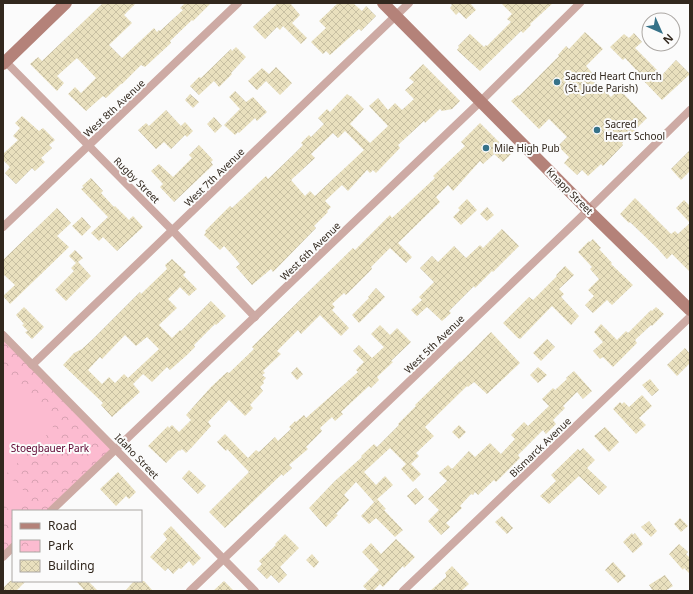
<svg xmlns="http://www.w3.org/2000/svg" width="693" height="594" viewBox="0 0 693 594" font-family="'Noto Sans',sans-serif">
<defs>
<pattern id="park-crowns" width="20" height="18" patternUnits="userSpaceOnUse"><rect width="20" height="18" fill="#fcbbd0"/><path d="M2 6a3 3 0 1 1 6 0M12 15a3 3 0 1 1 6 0" fill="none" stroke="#d8a1b2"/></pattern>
<pattern id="building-cross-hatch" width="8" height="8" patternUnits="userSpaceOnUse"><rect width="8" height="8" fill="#e9e0be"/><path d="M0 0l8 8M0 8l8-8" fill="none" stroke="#c8c0a3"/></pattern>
</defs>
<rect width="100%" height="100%" fill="#fbfbfb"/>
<polygon fill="url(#park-crowns)" points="3,335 116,449 51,511 13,511 13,547 3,557"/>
<g fill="#fcbbd0">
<polygon points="3,368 52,417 53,429 3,477"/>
<polygon points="13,480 27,494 10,511 3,504 3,489"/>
</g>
<g fill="url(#building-cross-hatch)" fill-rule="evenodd">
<polygon points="103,3 136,3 124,15 132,23 109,45 122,58 154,28 157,32 159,30 160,31 183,10 180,8 185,3 211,3 193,21 192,20 170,41 171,43 145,67 141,65 122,84 121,84 106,98 103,96 86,111 68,94 75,87 81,93 96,78 77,58 57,76 64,83 57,91 30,64 38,57 42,61"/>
<polygon points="278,3 290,3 300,15 292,23 307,38 301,44 283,26 280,30 277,27 265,39 253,27"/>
<polygon points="338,3 353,3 362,11 366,6 376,16 361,31 359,29 330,55 326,51 323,54 311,42 326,28 319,21"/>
<polygon points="450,3 470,3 476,10 466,19 459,12 456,15 450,8 452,5"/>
<polygon points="501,3 553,3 530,24 531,25 523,33 521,31 480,71 457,50 459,47 458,46 470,34 484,47 486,45 487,46 511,22 507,19 512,14"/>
<polygon points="585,32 603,49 586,66 595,76 593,78 611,97 619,89 647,118 622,143 623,145 603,166 601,164 588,176 582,170 577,175 564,163 569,157 558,146 567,137 549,119 539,129 511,101 518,95 519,96 559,56 558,55 566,46 569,49"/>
<polygon points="634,33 642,42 635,48 662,75 676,60 690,74 662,100 638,75 639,73 625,58 623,60 610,47 624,34 629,38"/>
<polygon points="236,47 246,57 231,73 232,74 219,87 214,81 199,95 190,86 199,77 201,78 231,49 232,51"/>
<path d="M423 64 460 101 452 109 442 111 440 109 425 123 424 121 398 145 400 148 376 173 373 170 370 173 367 170 348 191 342 185 325 201 331 207 327 211 328 212 314 226 316 228 273 272 271 269 252 285 236 267 240 264 233 256 224 246 220 250 204 235 206 232 205 231 230 206 232 208 266 176 268 179 291 157 303 145 301 143 309 135 311 137 324 124 318 118 327 109 330 112 347 94 350 96H351L364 109 350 124 370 143 388 126 369 106 378 98 388 110 395 103 402 110 414 99 405 90 414 82 409 78ZM345 131 364 150 315 196 310 191 305 196 291 180 315 158 311 154 333 133 338 138Z"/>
<polygon points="276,67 292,83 280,95 266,81 257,90 248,81 262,68 269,74"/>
<polygon points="235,91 246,102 253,97 267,112 257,121 255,118 239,133 238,132 235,135 224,125 240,109 229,97"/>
<polygon points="190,94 199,102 193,108 185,100"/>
<polygon points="166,110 181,126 185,122 193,131 187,137 185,135 171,149 164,142 156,149 138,130 146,123 149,126"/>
<polygon points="22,116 39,131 43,128 55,140 49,145 52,148 41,158 45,162 35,171 32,168 16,184 5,173 10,167 3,160 3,154 18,140 13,136 20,128 15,123"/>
<polygon points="214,117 222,126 215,133 207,124"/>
<polygon points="480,123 511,154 503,162 494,154 483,164 480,161 453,191 448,185 436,197 440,202 398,243 412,257 406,263 390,248 371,267 372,269 346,295 344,293 332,304 335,307 332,310 349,328 341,336 320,315 301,334 298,330 277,351 281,354 263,371 265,373 262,375 266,378 263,381 264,383 260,387 263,391 250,405 253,408 245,416 229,400 208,422 211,426 193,446 186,453 182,449 180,451 179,450 166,463 148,446 168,426 169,428 172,425 179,432 191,420 186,415 211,387 227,372 229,373 254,349 252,347 353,248 355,250 390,215 392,218 435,178 433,176 465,146 461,142"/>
<polygon points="199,145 213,160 211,162 213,165 174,202 160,187 163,184 151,171 159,164 173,177 192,158 189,155"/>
<polygon points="690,150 690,171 681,180 671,169"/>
<polygon points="91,178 103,191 101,193 114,207 115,206 129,220 133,216 143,227 117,251 103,237 99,241 91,233 108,217 81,189 84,187 82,186"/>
<polygon points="635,198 671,234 675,231 678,234 690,223 676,208 684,200 690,206 690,272 672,254 667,259 657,248 630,222 629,223 620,214"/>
<polygon points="467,199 477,210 461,225 453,217 460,210 458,208"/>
<polygon points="487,207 494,215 487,221 480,214"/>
<polygon points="57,208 71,223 57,236 69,247 10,304 3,296 15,285 3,274 3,260"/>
<polygon points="82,217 91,227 82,236 72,226"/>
<polygon points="502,229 519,246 493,272 492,271 475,288 474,286 449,311 451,313 442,321 427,307 417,316 411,310 422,300 419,297 434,282 420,268 432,256 438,262 454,246 466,258 480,245 483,248"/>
<polygon points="593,239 601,248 599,249 612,263 611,264 633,285 612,305 607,300 593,313 585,305 594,296 588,290 599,279 590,269 592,267 578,252 589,241 590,242"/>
<polygon points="75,250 83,258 78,262 91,276 66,301 55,290 74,271 71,268 76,263 69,256"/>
<path d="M172 259 186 272 183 275 197 289 189 296 180 287 168 299 177 308 159 325 172 338 180 330 181 331 211 301 226 316 216 325 215 324 194 345 195 347 187 355 170 370 167 367 152 382 143 374 133 384 140 392 112 417 101 405 103 403 63 365 74 353 82 349 93 339 140 292 141 294 167 269 165 265ZM125 335 136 346 147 337 159 349 128 378 124 374 115 383 109 377 102 384 88 370 100 357 102 359Z"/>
<polygon points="565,266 574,275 559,289 564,294 561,297 579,316 571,325 552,306 520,339 518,338 503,323 529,297 533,300 557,276 556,275"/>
<polygon points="376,288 385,297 359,323 352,315 369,298 368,297"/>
<polygon points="24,307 44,327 32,339 25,332 28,331 22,325 24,324 16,315"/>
<polygon points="656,307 664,314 652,326 651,325 635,340 637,343 613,367 603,357 600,359 593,351 603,342 594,332 601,324 617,340 626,331 628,333 651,310 652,311"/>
<polygon points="380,325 390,335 397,328 411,342 391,361 393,362 377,377 379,380 371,388 369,386 341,412 343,414 335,421 332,417 320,428 322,431 306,447 308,449 289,465 292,468 283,476 282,474 225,528 209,512 249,472 227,449 226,451 217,442 225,434 248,458 256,450 259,452 275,437 278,441 291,429 289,427 295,421 296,422 304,415 306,418 358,372 356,370 364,362 353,351 359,345 372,358 384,347 371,334"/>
<polygon points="491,332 520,363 487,394 474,382 468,387 467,386 425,427 434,436 416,453 419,456 411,464 421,474 413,482 401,469 406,464 390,448 364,472 376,485 385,476 393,485 374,502 356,482 344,495 349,500 336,514 338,515 326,527 309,508 335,481 362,457 361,456 374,444 377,447 399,425 398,424 416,406 415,405 460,361 461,362"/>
<polygon points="547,339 555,347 541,361 533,353"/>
<polygon points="685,348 690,354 690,363 677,376 667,365"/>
<polygon points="297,367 303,374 297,380 291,373"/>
<polygon points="538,367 547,375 538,383 530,375"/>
<polygon points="574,371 592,391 583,399 577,392 563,406 565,408 553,420 556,424 546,434 543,430 518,455 520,458 496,482 494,480 478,495 475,492 473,495 471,494 460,506 462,508 446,523 450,527 441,535 428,521 439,510 428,499 447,481 439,473 448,465 452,469 469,451 475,457 490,443 501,454 515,439 511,435 524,422 528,426 549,406 542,399 553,388 555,390 567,379 566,378"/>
<polygon points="650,379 659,390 652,396 642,385"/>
<polygon points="642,395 652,406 639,418 646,425 636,434 613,409 620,402 622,404 624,402 629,407"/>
<polygon points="459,425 466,432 459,439 452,432"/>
<polygon points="605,427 619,442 609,452 594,436"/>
<polygon points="583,448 595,460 587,468 607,487 599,495 579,476 549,504 540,496 556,481 551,475 578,449 580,451"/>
<polygon points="189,470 206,486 198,494 182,478"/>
<polygon points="118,472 136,492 129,499 126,496 116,506 100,489"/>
<polygon points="416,488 424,497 415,505 407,496"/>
<polygon points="377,499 386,509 384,510 403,530 395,537 376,518 369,524 361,516"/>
<polygon points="502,516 513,528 507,534 495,522"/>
<polygon points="680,518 688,526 681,532 674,524"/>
<polygon points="649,521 657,531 651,537 641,527"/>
<polygon points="171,526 201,558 193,566 189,561 181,569 179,568 173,574 168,568 165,571 150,557 167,539 163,534"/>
<polygon points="632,533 633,535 635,533 643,544 633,553 623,542"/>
<polygon points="285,534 299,548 280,567 287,575 279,583 271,575 267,579 257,569 262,564 259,561 276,545 275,544"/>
<polygon points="396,539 415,557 404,568 403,566 383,587 380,584 373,591 368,591 363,586 379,570 362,552 371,543 381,554"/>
<polygon points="679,544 688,552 686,554 690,558 690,574 684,568 683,570 669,554"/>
<polygon points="312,554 319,562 314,568 306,560"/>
<polygon points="613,562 626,576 618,583 605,570"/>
<polygon points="452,566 469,584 461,591 430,591 446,577 446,574 445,573"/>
<polygon points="665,575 673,586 665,591 653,591 649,585"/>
<polygon points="10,581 26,581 16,591 3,591 3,588"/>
<polygon points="76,581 88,581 98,591 85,591"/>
<polygon points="134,581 144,581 153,591 125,591"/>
<polygon points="224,581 234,591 213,591"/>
</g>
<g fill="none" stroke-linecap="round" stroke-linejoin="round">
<g stroke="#cdaaa4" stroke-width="8">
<polyline points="3,59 172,230 255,317"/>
<polyline points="3,227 238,3"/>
<polyline points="3,335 255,591"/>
<polyline points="32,365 409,3"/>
<polyline points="51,511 480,102 580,3"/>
<polyline points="3,557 13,547"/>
<polyline points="190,591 580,218 690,110"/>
<polyline points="403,591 690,317"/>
</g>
<g stroke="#b48279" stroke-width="12">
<polyline points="383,3 588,210 690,310"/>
<polyline points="3,64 66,3"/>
</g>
</g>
<g fill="#367289" stroke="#fbfbfb" stroke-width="1.5">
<circle cx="557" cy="82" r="4"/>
<circle cx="597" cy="130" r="4"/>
<circle cx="486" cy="148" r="4"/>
</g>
<g text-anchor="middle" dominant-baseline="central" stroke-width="4" stroke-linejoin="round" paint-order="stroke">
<g font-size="10" fill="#32281e" stroke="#fbfbfb" text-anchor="start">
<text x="565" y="76">Sacred Heart Church<tspan x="565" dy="12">(St. Jude Parish)</tspan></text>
<text x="605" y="124">Sacred<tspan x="605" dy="12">Heart School</tspan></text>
<text x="494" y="148">Mile High Pub</text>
</g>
<g font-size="10" fill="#32281e" stroke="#fbfbfb">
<text transform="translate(114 108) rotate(-43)">West 8th Avenue</text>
<text transform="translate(214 177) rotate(-44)">West 7th Avenue</text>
<text transform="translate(137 180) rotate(45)">Rugby Street</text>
<text transform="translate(570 191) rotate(45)">Knapp Street</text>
<text transform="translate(310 251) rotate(-44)">West 6th Avenue</text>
<text transform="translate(434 344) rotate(-44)">West 5th Avenue</text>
<text transform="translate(540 447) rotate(-44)">Bismarck Avenue</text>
<text transform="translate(137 456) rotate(46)">Idaho Street</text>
</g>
<g font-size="10" fill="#5b022f" stroke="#fbfbfb">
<text x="50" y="448">Stoegbauer Park</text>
</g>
</g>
<rect width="693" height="594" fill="none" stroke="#32281e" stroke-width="8"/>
<rect x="12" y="510" width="130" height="72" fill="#fbfbfb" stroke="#aba7a3"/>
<rect x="20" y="523" width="20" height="6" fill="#b48279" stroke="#aba7a3"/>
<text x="48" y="530" font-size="12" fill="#32281e">Road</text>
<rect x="20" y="540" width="20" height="12" fill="url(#park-crowns)" stroke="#aba7a3"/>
<text x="48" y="550" font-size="12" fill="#32281e">Park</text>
<rect x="20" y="560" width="20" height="12" fill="url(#building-cross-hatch)" stroke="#aba7a3"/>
<text x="48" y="570" font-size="12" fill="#32281e">Building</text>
<g transform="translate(661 32) rotate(135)"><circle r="19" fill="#fbfbfb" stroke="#aba7a3"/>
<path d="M0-3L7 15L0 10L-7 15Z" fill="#367289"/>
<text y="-6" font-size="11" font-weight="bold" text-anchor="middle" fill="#32281e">N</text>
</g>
</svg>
